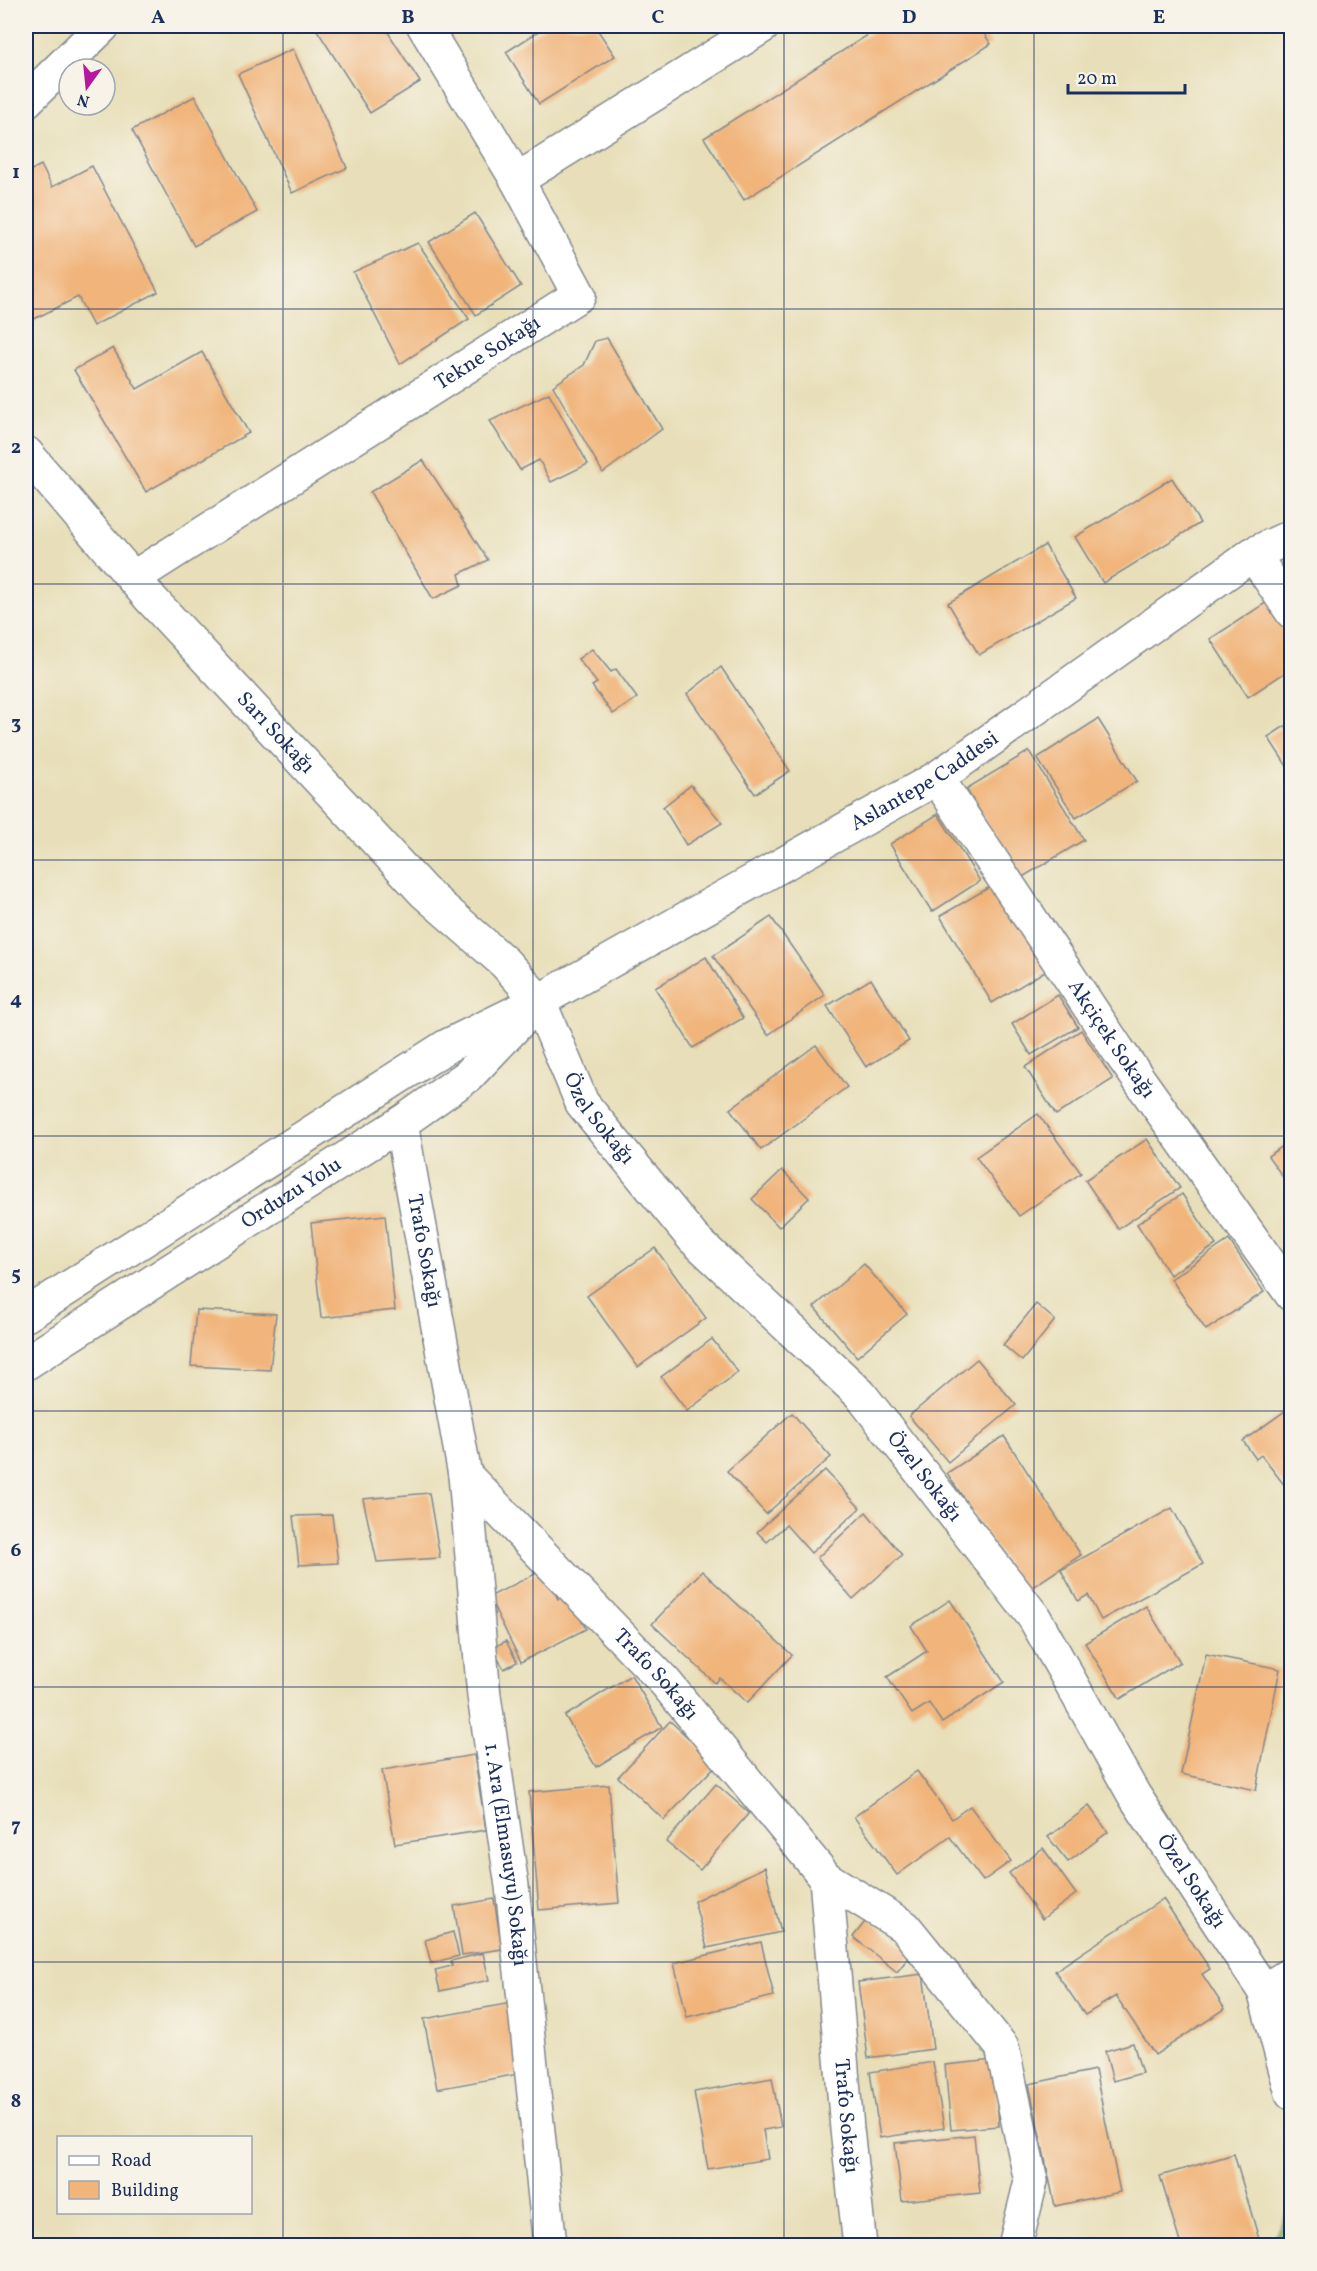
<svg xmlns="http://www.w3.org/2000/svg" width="1317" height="2271" viewBox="0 0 1317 2271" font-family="Vollkorn,serif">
<rect width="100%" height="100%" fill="#f7f3e8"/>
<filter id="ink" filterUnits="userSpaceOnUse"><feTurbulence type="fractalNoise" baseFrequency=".0167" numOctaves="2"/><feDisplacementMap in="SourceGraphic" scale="12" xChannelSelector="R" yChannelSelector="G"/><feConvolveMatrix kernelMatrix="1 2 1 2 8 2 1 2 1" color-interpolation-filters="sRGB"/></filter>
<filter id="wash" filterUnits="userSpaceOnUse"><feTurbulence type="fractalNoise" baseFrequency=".008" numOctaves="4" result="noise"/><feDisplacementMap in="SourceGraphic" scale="24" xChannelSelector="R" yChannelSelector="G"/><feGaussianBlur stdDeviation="1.35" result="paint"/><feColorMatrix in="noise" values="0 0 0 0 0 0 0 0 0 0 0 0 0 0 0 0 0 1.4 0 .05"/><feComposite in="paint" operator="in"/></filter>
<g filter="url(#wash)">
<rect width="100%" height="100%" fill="#e8dfba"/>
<polygon fill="#84af66" stroke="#506f62" stroke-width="1.5" points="1291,2207 1291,2245 1269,2245"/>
<g id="blocks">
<g fill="#f1b47a">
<polygon points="318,26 384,26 420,82 370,113 315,27"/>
<polygon points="547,26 595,26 615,56 539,104 506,52"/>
<polygon points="882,26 979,26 991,44 744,200 704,138"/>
<polygon points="293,49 347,168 292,193 238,74"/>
<polygon points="195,96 257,212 194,246 132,130"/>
<polygon points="41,165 52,187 92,166 158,292 93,326 78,297 26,323 26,173"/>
<polygon points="475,213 521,286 476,315 429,242"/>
<polygon points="418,243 469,319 400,364 353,272"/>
<polygon points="607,338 662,429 603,473 553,386 584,365 595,341"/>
<polygon points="113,348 137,389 202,352 249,433 146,492 74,370"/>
<polygon points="549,393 588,464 551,482 539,460 520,470 490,421"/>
<polygon points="423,460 488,560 459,574 462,585 433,599 370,492"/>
<polygon points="1172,478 1200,523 1103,583 1075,537"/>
<polygon points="1045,545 1076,598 979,655 948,603"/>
<polygon points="1270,600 1292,633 1292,668 1248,697 1210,639"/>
<polygon points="592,649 611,672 616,669 637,698 613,714 592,686 597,683 578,659"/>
<polygon points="721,667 790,771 755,794 687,694"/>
<polygon points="1098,719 1137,781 1076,818 1037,758"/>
<polygon points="1285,726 1292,736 1292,774 1268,737"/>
<polygon points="1029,751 1084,840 1021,878 966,789"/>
<polygon points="691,785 722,823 686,845 663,807"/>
<polygon points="938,814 980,881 932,912 890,844"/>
<polygon points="1000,881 1052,967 992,1003 940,916"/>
<polygon points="771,917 825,995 768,1035 713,956"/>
<polygon points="706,957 743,1018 693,1048 655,988"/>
<polygon points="871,979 909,1041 866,1067 827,1006"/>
<polygon points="1058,995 1078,1027 1031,1055 1012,1024"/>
<polygon points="1081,1030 1113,1079 1056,1115 1025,1067"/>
<polygon points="816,1045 847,1087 761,1150 730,1109"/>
<polygon points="1038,1114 1081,1173 1019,1216 976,1157"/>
<polygon points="1147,1139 1180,1188 1118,1229 1085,1180"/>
<polygon points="1292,1140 1292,1190 1268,1156"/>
<polygon points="782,1170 809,1198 779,1227 752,1199"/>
<polygon points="1182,1194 1216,1245 1170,1275 1137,1224"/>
<polygon points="385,1215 395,1310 321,1318 311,1223"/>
<polygon points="1229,1240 1264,1292 1206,1330 1171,1279"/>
<polygon points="655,1248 706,1318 638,1367 587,1296"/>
<polygon points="864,1264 907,1314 857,1357 814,1307"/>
<polygon points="1036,1304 1055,1320 1022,1361 1003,1345"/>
<polygon points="196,1310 276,1314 270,1370 191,1366"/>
<polygon points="712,1339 738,1372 687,1411 661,1377"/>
<polygon points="977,1359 1016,1405 948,1462 909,1416"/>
<polygon points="1292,1406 1292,1495 1261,1455 1256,1459 1243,1441"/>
<polygon points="792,1413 831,1457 766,1514 727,1471"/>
<polygon points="1004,1436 1081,1555 1025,1592 947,1473"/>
<polygon points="825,1470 860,1508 811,1553 786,1525 767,1542 757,1532"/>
<polygon points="429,1493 440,1558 377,1562 363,1499"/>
<polygon points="1172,1508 1203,1564 1101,1620 1088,1595 1078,1601 1061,1570"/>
<polygon points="866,1512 902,1555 853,1599 817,1558"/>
<polygon points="332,1515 338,1563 299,1565 293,1516"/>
<polygon points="543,1570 558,1599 568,1594 586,1629 521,1662 489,1597"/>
<polygon points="702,1571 792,1655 747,1703 720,1678 715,1683 652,1624"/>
<polygon points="950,1600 1004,1682 942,1723 929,1703 912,1714 887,1677 927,1651 911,1626"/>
<polygon points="1146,1606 1180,1662 1120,1699 1085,1643"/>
<polygon points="506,1641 517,1662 504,1669 492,1648"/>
<polygon points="1206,1654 1280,1669 1256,1790 1181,1774"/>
<polygon points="631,1675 662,1727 596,1767 565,1716"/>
<polygon points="670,1721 717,1764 664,1820 618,1777"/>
<polygon points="474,1755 486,1830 395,1844 382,1770"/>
<polygon points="917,1771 952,1819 970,1806 1011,1861 983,1881 950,1837 897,1875 854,1817"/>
<polygon points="716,1784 749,1813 700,1870 666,1842"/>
<polygon points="609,1785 619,1903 539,1910 529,1792"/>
<polygon points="1089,1806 1108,1832 1068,1862 1048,1837"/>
<polygon points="1043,1848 1076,1894 1042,1919 1009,1873"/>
<polygon points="765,1867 781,1932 707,1948 694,1901"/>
<polygon points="494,1899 502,1949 462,1955 454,1906"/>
<polygon points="1163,1899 1210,1969 1202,1974 1225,2009 1155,2055 1116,1996 1085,2015 1055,1971"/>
<polygon points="868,1918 912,1953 897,1972 853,1937"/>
<polygon points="453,1932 459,1956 431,1963 425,1940"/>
<polygon points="761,1942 774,1996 687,2017 674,1963"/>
<polygon points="483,1953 489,1980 440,1991 435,1970 452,1966 451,1961"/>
<polygon points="923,1974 933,2049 868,2058 858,1982"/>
<polygon points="511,2003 524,2073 437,2089 424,2019"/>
<polygon points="1133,2043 1142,2073 1113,2081 1105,2051"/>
<polygon points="994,2060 999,2126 951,2130 945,2065"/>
<polygon points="933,2062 944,2128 880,2138 870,2072"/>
<polygon points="1095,2070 1120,2192 1055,2206 1029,2084"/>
<polygon points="772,2078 781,2127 763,2130 768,2159 708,2169 694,2092"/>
<polygon points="974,2135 980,2193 902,2201 895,2143"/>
<polygon points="1234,2154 1261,2246 1181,2246 1160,2176"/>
</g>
</g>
</g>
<g filter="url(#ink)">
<use href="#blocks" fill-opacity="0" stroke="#82878c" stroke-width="1.5"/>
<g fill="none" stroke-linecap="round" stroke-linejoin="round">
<g stroke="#82878c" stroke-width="36">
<g id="street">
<polyline points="26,101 103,26"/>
<polyline points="517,180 763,26"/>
<path id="s1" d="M26 453 150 598 424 892 505 963 539 1001 582 1103 693 1238 860 1394 1034 1617 1134 1795 1264 1991 1292 2093"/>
<polyline points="1253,554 1292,612"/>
<path id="s2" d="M133 578 579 295 517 180 424 26"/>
<path id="s3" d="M937 778 1118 1050 1292 1295"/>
<path id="s4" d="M401 1123 465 1475 665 1682 826 1878 847 2129 860 2246"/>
<path id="s5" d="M465 1475 484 1696 512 1886 549 2236"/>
<polyline points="826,1878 905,1927 1002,2047 1031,2181 1015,2246"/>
<polyline points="1264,1991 1292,1973"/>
</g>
</g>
<g stroke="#82878c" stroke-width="36">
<g id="secondary">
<path id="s6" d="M26 1315 447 1046 539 1001 937 778 1253 554 1292 536"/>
<path id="s7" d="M26 1363 401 1123 468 1076 523 1018"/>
</g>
</g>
<use href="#street" stroke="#fff" stroke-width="33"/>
<use href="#secondary" stroke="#fff" stroke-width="33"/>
</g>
</g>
<path fill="none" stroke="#1b2f5e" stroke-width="1.5" stroke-opacity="0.55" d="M283 26V2246M533 26V2246M784 26V2246M1034 26V2246M26 309H1292M26 584H1292M26 860H1292M26 1136H1292M26 1411H1292M26 1687H1292M26 1962H1292"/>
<g text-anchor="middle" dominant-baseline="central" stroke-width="4.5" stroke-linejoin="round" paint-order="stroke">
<g font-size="21" fill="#1b2f5e" stroke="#f7f3e8">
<text stroke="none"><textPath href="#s2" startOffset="420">Tekne Sokağı</textPath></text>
<text stroke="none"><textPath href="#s1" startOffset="375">Sarı Sokağı</textPath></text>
<text stroke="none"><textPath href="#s6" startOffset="1046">Aslantepe Caddesi</textPath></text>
<text stroke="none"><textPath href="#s3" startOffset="314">Akçiçek Sokağı</textPath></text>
<text stroke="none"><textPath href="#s1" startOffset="884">Özel Sokağı</textPath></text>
<text stroke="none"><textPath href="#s7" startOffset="315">Orduzu Yolu</textPath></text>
<text stroke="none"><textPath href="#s4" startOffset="130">Trafo Sokağı</textPath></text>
<text stroke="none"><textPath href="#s1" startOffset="1370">Özel Sokağı</textPath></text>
<text stroke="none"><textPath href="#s4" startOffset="634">Trafo Sokağı</textPath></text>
<text stroke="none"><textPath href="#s5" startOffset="382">1. Ara (Elmasuyu) Sokağı</textPath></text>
<text stroke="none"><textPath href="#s1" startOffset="1856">Özel Sokağı</textPath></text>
<text stroke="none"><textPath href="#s4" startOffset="1138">Trafo Sokağı</textPath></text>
</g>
</g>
<rect width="1317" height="2271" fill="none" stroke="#f7f3e8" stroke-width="66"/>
<rect x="57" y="2136" width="195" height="78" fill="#f7f3e8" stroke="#9fa5b1" stroke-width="1.5"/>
<rect x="69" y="2156" width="30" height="9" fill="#ffffff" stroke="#9fa5b1" stroke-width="1.5"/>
<text x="111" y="2166" font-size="18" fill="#1b2f5e">Road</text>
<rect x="69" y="2181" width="30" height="18" fill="#f1b47a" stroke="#9fa5b1" stroke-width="1.5"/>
<text x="111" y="2196" font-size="18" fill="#1b2f5e">Building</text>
<g transform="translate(87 87) rotate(195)"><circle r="28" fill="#f7f3e8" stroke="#9fa5b1" stroke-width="1.5"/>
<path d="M0-4.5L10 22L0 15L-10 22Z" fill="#b5179e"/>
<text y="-9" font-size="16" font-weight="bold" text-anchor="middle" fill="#1b2f5e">N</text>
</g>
<path d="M1068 84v9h117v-9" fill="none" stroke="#1b2f5e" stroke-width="3"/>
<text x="1077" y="84" font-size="18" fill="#1b2f5e" stroke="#f7f3e8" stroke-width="4.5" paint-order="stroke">20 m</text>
<rect x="33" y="33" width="1251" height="2205" fill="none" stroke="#1b2f5e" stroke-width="2"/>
<g font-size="20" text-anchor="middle" font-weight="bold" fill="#1b2f5e">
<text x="158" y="23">A</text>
<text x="408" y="23">B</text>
<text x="658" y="23">C</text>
<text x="909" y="23">D</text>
<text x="1159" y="23">E</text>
<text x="16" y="178">1</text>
<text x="16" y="453">2</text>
<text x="16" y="729">3</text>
<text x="16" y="1005">4</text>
<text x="16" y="1280">5</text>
<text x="16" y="1556">6</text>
<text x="16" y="1831">7</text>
<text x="16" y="2107">8</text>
</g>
</svg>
